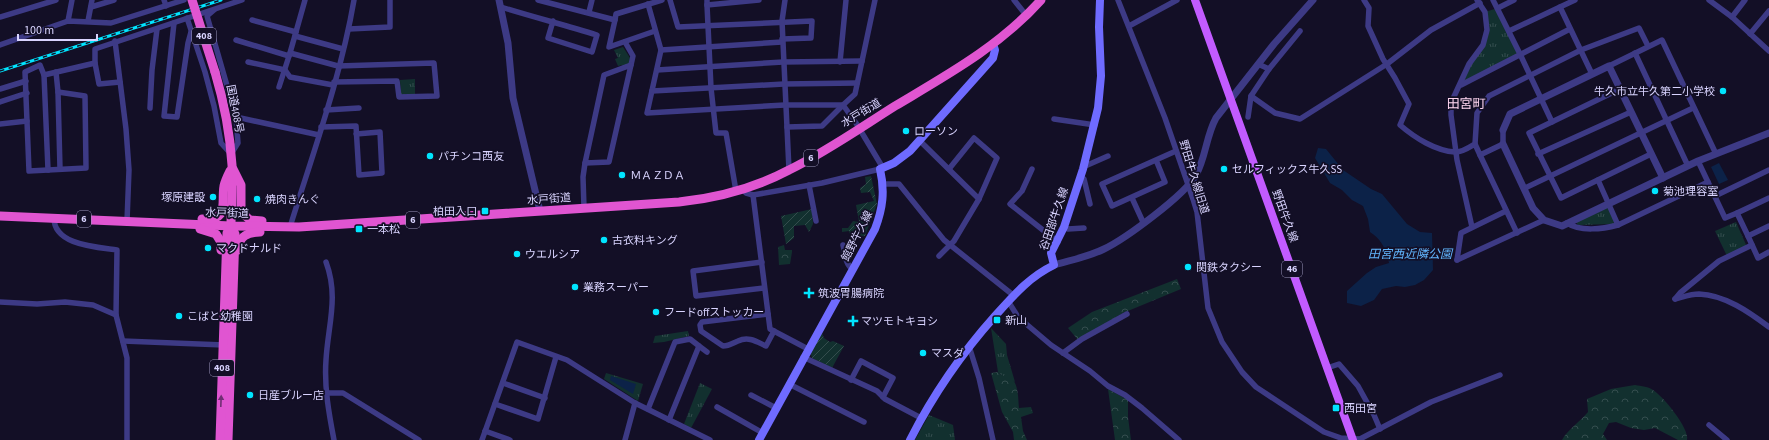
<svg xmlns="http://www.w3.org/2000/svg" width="1769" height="440" viewBox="0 0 1769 440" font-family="'Source Sans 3','Noto Sans JP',sans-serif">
<defs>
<pattern id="grass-tufts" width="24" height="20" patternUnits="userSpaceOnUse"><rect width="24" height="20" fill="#12302f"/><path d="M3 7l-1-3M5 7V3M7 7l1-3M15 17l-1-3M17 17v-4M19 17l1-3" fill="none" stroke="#344d4e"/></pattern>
<pattern id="forest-crowns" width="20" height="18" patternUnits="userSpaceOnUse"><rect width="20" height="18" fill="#12302f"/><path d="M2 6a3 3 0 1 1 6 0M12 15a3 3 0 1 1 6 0" fill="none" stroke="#344d4e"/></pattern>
<pattern id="garden-furrows" width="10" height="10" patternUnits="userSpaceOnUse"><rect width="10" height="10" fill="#12302f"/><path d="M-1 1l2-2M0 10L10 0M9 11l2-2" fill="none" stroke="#344d4e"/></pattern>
</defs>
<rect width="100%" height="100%" fill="#130f26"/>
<g fill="url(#grass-tufts)">
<polygon points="1498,8 1520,54 1461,85 1469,64 1483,45 1487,30 1485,12"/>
<polygon points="623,47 630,58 629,64 623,68 622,65 618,66 615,59 618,58 614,50"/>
<polygon points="415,79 415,94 401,95 400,80"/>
<polygon points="1606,208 1609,208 1615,221 1613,224 1578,225 1577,224 1577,221"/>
<polygon points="1736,222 1747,247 1727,256 1715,231"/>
<path d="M991 328 1006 344 1007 355 1015 382C1009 377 1003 378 998 372Z"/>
<polygon points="688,331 689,336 664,342 653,343 655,336"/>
<polygon points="606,373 643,384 638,401 604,379"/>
<polygon points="700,383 712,389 691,428 684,424"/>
<polygon points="929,415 953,425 955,440 915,440"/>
</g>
<g fill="url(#forest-crowns)">
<polygon points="784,245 785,250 792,250 792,252 790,264 779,265 778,247"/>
<polygon points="1177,279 1181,289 1123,313 1078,340 1068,328 1092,312"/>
<path d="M998 372C1002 377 1005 375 1010 378 1019 382 1018 400 1019 408L1031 407 1033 413 1021 417 1023 431 1027 440H1014L1013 432 1002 412 991 373Z"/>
<path d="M1635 385C1641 386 1649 387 1653 390 1663 396 1690 429 1687 440H1678L1655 428 1644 430 1631 428 1616 422 1609 423 1603 434 1607 440H1562C1568 429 1580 422 1588 412L1587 399 1611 389Z"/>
<polygon points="1108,389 1128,400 1128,417 1131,440 1115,440"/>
</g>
<g fill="url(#garden-furrows)">
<polygon points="871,176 877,204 865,236 851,237 849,231 842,232 842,228 848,228 853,221 859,222 856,205 874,201 870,192 861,193 860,188 866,184 865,177"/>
<polygon points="812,209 813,224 809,232 805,225 794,226 794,238 786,244 781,216"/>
<polygon points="822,333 824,338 830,342 833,341 844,346 832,368 812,358 810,351"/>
</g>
<g fill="#0c2248">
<path d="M1318 148 1326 149 1343 170 1371 189 1382 194 1407 224 1420 232 1432 233 1433 270 1424 280 1415 285 1405 287 1396 286 1382 289 1374 300 1361 306 1347 303V291L1367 273 1376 267 1389 263C1386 249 1382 240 1370 232L1368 219 1363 206 1352 200 1342 190 1330 183 1315 158Z"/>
<polygon points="1719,163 1728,180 1719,184 1711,167"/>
<polygon points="611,376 636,384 633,394 610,380"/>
</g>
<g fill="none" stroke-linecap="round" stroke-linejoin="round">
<g stroke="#3d3a85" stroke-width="5.5">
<polyline points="164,0 166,6"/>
<polyline points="538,0 615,20 616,14 662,0"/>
<polyline points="670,0 678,27 812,21 811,38 782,39"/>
<polyline points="707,0 707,5 759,0"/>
<polyline points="785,0 782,21 789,170"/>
<polyline points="1014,0 1026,15"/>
<polyline points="1118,0 1165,118 1193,199 1197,212 1208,308 1222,342 1242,372 1256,387 1324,432 1341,438 1360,439 1431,402 1500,375"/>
<path d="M1364 0 1369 8 1368 26 1383 59 1395 78 1409 104 1400 125C1415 138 1436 151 1455 152 1461 153 1470 147 1475 144L1480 155 1503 144V130"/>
<polyline points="1493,0 1520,54 1552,122"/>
<polyline points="1575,0 1560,7 1592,74"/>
<polyline points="1709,0 1732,17 1769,51"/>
<polyline points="648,4 661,50 647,113 785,105 843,105 855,94 875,0"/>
<polyline points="707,5 711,88 716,133 726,133 736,191"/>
<polyline points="91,7 114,0"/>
<path d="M501 7C533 17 565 25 597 35L592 52 548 38 553 21"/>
<polyline points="1498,8 1514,0"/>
<polyline points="589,12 592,0"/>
<polyline points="0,17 56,0"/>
<polyline points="1732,17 1745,0"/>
<polyline points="187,18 205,72 214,106 221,143 231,154 238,143 236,117 207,16 214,10"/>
<polyline points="252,20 296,32"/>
<polyline points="615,20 609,47 655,31"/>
<polyline points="68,21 72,0"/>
<polyline points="88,21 92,0"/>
<polyline points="174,23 164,116 177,117 188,43 191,32"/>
<polyline points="1129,26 1177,0"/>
<polyline points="349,29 390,27 390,0"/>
<polyline points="1509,31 1560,7"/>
<polyline points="1750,34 1769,11"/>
<polyline points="295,36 343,49"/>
<polyline points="236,40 289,56"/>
<polyline points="115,41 126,129 129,170 127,221"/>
<polyline points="625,42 633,56 631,65"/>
<polyline points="0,45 68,21 111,23 184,0"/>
<polyline points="661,50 782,42"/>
<polyline points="290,53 305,0"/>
<polyline points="1635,53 1688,166"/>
<polyline points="248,62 285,70 290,77 333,85"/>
<polyline points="840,62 846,0"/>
<polyline points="95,63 99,84 120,82"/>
<polyline points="1258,64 1269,69"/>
<polygon points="631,65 609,162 585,163 604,75"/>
<polyline points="1609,66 1662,40 1716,154"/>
<polyline points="657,70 783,62 862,61"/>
<polyline points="56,72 58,92 60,169"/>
<polyline points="44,75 48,170"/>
<polyline points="1461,85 1570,29"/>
<polyline points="279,87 290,53 338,66 434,63 437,96 399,97 397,81 334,82"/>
<polyline points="0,89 26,81"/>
<polyline points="1620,89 1529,133 1561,198 1651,154"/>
<polyline points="652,91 784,84 857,83"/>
<polyline points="58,92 85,96 86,168 29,171 25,72 40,65 44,75 95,63 95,49 242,0"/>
<polyline points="1251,96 1275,113 1300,119 1387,64 1431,30 1480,3"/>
<polyline points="0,102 27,93"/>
<polyline points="150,108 152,70 157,29"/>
<polyline points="326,110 359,108"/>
<polyline points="236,117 319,135"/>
<polyline points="1248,117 1251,96 1269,69 1300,31"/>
<polyline points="1054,119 1095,125"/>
<polyline points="0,124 27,121"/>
<polyline points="321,127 356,126 359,175 382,173 380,132 356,134"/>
<polyline points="787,127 822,126 843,105 856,123 883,168"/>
<polyline points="920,141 979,199"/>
<polyline points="1475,144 1477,113 1489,96 1581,50 1639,28 1648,46"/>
<polyline points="1538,154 1631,112"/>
<polyline points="1480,155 1517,233"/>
<polyline points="1156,160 1165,182 1112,206 1102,184 1176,151"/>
<polyline points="1698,161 1725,218 1737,213 1748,236 1769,226"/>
<polyline points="1083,167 1108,156"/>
<polyline points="1032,169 1022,191 1010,204 1058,242"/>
<polyline points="1080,178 1084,179 1090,204"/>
<polyline points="1598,180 1618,225 1708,182"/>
<polyline points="883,184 899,184 944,240 1013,295"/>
<polyline points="809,185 816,221"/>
<polyline points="1525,188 1693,108"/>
<polyline points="743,189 746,193 753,195 822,183 880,169"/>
<polyline points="753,195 770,329 808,349"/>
<polyline points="1715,196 1769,170"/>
<polyline points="1132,198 1143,222"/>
<polyline points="584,208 583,177 585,163"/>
<polyline points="1737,213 1769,198"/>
<path d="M54 217C53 245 96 247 117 250L116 315 127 358V440"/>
<path d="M1567 223C1580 232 1603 229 1618 225"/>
<path d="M290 227C313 153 341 76 354 0"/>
<polyline points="1064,227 1068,229 1084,228"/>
<polyline points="1472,227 1457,160 1451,115 1451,103 1469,64 1483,45 1487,30 1485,12 1477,0"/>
<polyline points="1748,236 1758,258 1769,252"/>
<path d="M843 245C845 253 845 264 852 269"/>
<polyline points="939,256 954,241 979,199 997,158 974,138 949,169"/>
<polyline points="1457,260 1544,220"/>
<polyline points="1457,260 1461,233 1506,211"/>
<path d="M326 262C339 297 328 325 326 360 324 387 329 414 334 440"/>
<polyline points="762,262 693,271 696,296 764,288"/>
<path d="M1675 299C1683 297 1691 294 1699 294 1725 295 1749 312 1769 327"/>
<polyline points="1675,299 1680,293 1719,261 1752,245"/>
<polyline points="1008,301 1018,317 1051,345 1090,371 1108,386 1125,395 1142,408 1179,440"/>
<polyline points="0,302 37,304 65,302 93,305 116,315"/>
<path d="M768 314 702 322 700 325 701 331 723 346C729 346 733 343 738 341 749 336 757 342 766 346L774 331"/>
<polyline points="123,341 224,345"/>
<polyline points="699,346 707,352"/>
<polyline points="969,346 979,378 993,440"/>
<polyline points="1063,353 1082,339 1127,314"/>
<polyline points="803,357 877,391 885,399 921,418"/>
<polyline points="1327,368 1339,364 1358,386 1374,415 1380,429"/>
<polyline points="851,380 861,361 893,378 883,397"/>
<polyline points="503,383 545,398"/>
<polyline points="789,384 864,422"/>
<polyline points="326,393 343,393 419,440"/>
<polyline points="751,395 776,408"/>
<polyline points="495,404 538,419 556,357"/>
<polyline points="717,407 763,433"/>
<polyline points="648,409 675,342 690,339 699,346 669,420"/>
<polyline points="1709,425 1727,440"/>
<polyline points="485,431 510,440"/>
<polyline points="482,440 517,342 567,360 635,403 710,440"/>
<polyline points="625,440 635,403"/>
</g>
<g stroke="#3d3a85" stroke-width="7">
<polyline points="499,0 508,43 513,98 540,211"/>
<polyline points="1503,130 1510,114 1609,66 1663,178"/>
<polyline points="1503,144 1533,208 1544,220 1562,226 1698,161 1769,133"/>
<path d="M1054 265C1071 260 1088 257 1104 249 1125 239 1185 195 1196 175 1206 157 1206 136 1216 118L1274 44 1313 0"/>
</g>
<g stroke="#6f6bff" stroke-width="8">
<path d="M759 440 875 229C883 208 885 191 880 169L894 163 910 151 993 58 995 50 993 44"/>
<path d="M910 440C933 395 961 354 995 316 1013 296 1029 277 1054 265L1051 253 1064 227 1083 169 1098 108 1101 76 1099 27 1100 0"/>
</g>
<polyline stroke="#c25bff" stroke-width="8" points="1195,0 1353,440"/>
<g stroke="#e055d1" stroke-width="9">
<path d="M215 72C224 102 230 133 232 165 233 185 231 206 231 226L235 234 228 440"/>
<polyline points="233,169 241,185 241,212 250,220 262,221"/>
<path d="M0 216 231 226 299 227 679 202C717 198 755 188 789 170 826 152 860 128 895 106 947 75 1000 46 1041 0"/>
<path d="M202 219C230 221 221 203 224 186 225 181 228 175 230 171"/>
<polyline points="200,229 216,234 221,242 221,250"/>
<path d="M238 250C239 236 247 232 260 232"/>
<polyline points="220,440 227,233 231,226"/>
</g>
<g stroke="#00e5ff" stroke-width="3">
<polyline id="rail" points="0,71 221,0"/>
</g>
<use href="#rail" stroke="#130f26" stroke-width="1.5" stroke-dasharray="4.5" stroke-linecap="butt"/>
<polyline stroke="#e055d1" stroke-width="9" points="192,0 215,72"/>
</g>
<defs><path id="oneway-solid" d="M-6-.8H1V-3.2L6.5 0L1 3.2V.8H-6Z"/></defs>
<use fill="#6f2e73" href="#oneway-solid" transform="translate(221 401) rotate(-88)"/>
<g fill="#00e5ff" stroke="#130f26" stroke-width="1.5">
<circle cx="1723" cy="91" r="4"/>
<circle cx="906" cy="131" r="4"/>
<circle cx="430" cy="156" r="4"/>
<circle cx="1224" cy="169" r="4"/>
<circle cx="622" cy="175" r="4"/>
<circle cx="1655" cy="191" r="4"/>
<circle cx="213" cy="197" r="4"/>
<circle cx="257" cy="199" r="4"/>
<rect x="481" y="207" width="8" height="8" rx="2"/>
<rect x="355" y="225" width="8" height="8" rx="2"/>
<circle cx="604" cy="240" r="4"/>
<circle cx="208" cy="248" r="4"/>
<circle cx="517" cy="254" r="4"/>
<circle cx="1188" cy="267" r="4"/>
<circle cx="575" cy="287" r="4"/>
<path d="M807 287h4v4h4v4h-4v4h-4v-4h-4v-4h4z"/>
<circle cx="656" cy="312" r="4"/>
<circle cx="179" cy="316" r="4"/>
<rect x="993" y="316" width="8" height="8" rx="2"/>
<path d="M851 315h4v4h4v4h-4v4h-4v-4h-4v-4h4z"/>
<circle cx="923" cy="353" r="4"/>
<circle cx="250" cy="395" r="4"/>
<rect x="1332" y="404" width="8" height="8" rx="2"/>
</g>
<g text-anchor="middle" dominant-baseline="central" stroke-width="3.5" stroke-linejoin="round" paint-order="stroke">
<g fill="#130f26" stroke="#9e99be" stroke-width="1">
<rect x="192" y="28" width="24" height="16" rx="3"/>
<rect x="804" y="150" width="14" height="16" rx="3"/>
<rect x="77" y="211" width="14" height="16" rx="3"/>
<rect x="406" y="212" width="14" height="16" rx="3"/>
<rect x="1282" y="261" width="20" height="16" rx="3"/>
<rect x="210" y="360" width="24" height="16" rx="3"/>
</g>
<g font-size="10" font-weight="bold" fill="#d9d4ff">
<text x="204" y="36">408</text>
<text x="811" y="158">6</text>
<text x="84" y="219">6</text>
<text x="413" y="220">6</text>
<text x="1292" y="269">46</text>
<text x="222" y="368">408</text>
</g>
<g font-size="11" fill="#d9d4ff" stroke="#130f26" text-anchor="start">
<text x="1715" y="91" text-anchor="end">牛久市立牛久第二小学校</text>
<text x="914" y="131">ローソン</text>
<text x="438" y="156">パチンコ西友</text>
<text x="1232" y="169">セルフィックス牛久SS</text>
<text x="630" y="175">ＭＡＺＤＡ</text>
<text x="1663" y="191">菊池理容室</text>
<text x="205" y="197" text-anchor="end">塚原建設</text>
<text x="265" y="199">焼肉きんぐ</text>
<text x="477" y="211" text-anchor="end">柏田入口</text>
<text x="367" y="229">一本松</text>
<text x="612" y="240">古衣料キング</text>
<text x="216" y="248">マクドナルド</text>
<text x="525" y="254">ウエルシア</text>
<text x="1196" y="267">関鉄タクシー</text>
<text x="583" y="287">業務スーパー</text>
<text x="818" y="293">筑波胃腸病院</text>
<text x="664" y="312">フードoffストッカー</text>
<text x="187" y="316">こばと幼稚園</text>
<text x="1005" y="320">新山</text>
<text x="861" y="321">マツモトキヨシ</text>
<text x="931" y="353">マスダ</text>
<text x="258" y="395">日産ブルー店</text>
<text x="1344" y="408">西田宮</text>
</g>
<g font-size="11" fill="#d9d4ff" stroke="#130f26">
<text transform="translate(235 109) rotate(79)">国道408号</text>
<text transform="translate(861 113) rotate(-31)">水戸街道</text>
<text transform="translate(1194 177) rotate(73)">野田牛久線旧道</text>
<text transform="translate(549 199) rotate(-4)">水戸街道</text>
<text transform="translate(227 213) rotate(2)">水戸街道</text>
<text transform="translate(1285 216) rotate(70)">野田牛久線</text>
<text transform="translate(1054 219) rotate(-71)">谷田部牛久線</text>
<text transform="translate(857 236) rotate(-63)">館野牛久線</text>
</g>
<g font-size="12" font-style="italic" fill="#62b6ff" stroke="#130f26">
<text x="1410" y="254">田宮西近隣公園</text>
</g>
<g font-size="13" fill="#ffd6f0" stroke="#130f26">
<text x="1466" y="104">田宮町</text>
</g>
</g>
<path d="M18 34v6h79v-6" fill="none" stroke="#d9d4ff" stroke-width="2"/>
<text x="24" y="34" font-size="12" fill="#d9d4ff" stroke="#130f26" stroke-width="3" paint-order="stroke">100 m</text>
</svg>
